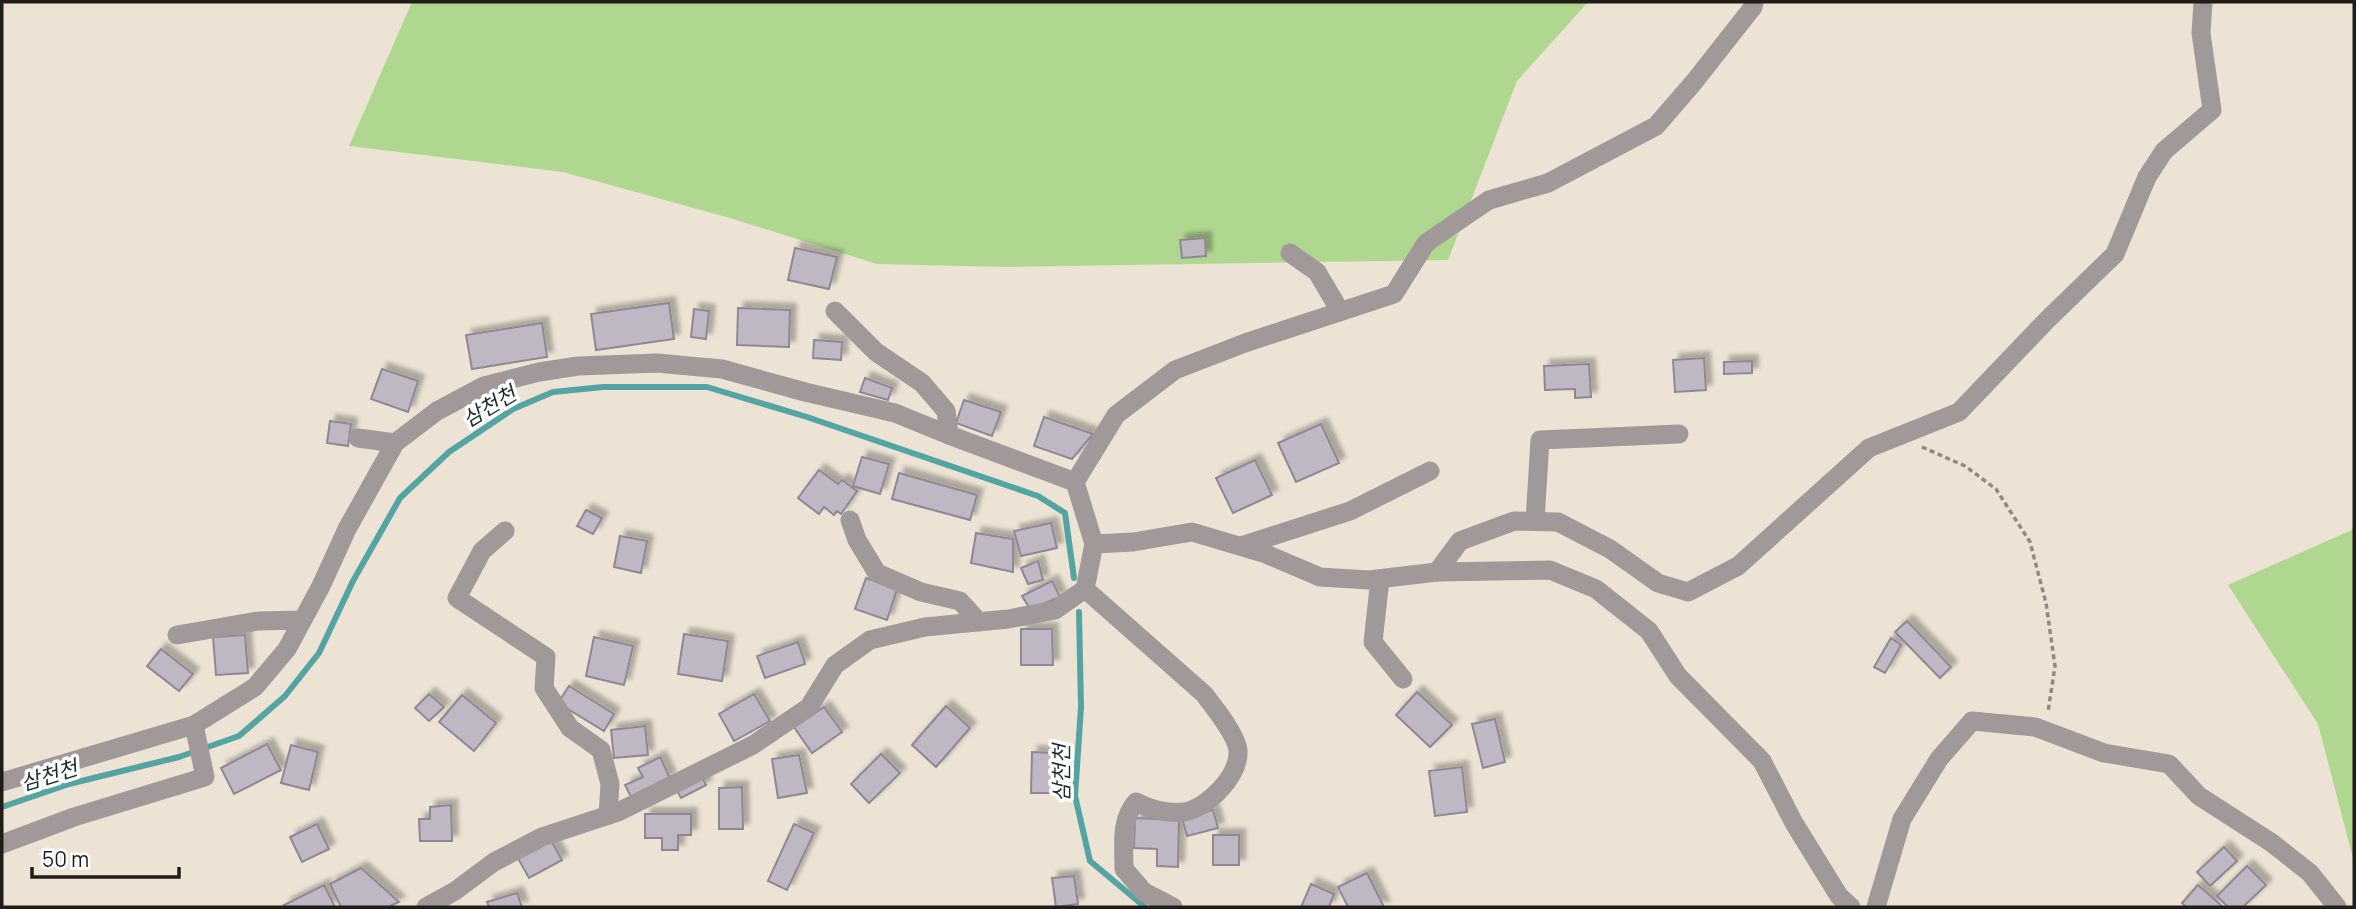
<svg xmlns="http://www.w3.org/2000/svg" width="2356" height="909" viewBox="0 0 2356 909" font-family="Manrope,'Noto Sans KR',sans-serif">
<defs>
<filter id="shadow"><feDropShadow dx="6" dy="-6" stdDeviation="2" flood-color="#0004"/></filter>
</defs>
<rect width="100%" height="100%" fill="#ece3d4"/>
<g fill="#afd790">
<polygon points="412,2 1588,2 1517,81 1448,260 1008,267 877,264 730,218 563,172 349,146"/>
<polygon points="2354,529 2354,862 2318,724 2228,585"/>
</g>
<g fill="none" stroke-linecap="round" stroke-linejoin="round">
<g stroke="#54a4a3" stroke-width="6">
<polyline points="1079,612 1081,707 1075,796 1090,861 1145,907"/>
<polyline points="2,807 69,784 179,757 239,736 285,696 319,653 353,581 400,498 449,452 513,409 553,392 603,387 707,387 807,417 1038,496 1065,513 1074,578"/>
</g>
</g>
<g fill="#c0b7c5" stroke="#908795" stroke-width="2" filter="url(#shadow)">
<polygon points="1205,238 1206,256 1182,258 1180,240"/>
<polygon points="795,248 837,257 829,289 788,280"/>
<polygon points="669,303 674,339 596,350 591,314"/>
<polygon points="738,308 790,310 789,347 737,345"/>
<polygon points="694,309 709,311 706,339 691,337"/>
<polygon points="542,323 547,357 472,369 466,335"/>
<polygon points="814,340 842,342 841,360 813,358"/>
<polygon points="1704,358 1706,390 1675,392 1673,360"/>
<polygon points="1752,361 1752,373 1724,374 1724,362"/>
<polygon points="1589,364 1591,397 1575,398 1575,389 1545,390 1544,366"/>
<polygon points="382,369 418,381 408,412 371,399"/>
<polygon points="865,378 892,388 888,400 860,392"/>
<polygon points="964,400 1001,412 992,436 956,423"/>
<polygon points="1044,417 1093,434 1072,459 1034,446"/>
<polygon points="330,421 351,424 348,446 327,443"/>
<polygon points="1321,424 1339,463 1296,482 1278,443"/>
<polygon points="862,457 889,464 880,494 853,486"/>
<polygon points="1255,460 1272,495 1233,513 1216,478"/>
<polygon points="819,470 838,484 842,480 857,491 841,514 837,511 834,515 824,507 819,514 798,498"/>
<polygon points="899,473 977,495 970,520 892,499"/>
<polygon points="586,510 602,518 593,534 577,526"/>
<polygon points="1051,523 1057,548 1021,556 1014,531"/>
<polygon points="976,533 1013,539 1013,572 971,563"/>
<polygon points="620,536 647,541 641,573 614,567"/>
<polygon points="1038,561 1043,580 1028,584 1021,568"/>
<polygon points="866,578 897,589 887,620 855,609"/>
<polygon points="1052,581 1060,597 1030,609 1022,596"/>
<polygon points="1907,621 1951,667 1940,678 1895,632"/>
<polygon points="1021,629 1052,629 1053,665 1021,665"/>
<polygon points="684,634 728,641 722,681 678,674"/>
<polygon points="245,635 248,673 216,675 213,637"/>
<polygon points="594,637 633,646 624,685 586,676"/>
<polygon points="1891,638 1901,645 1885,673 1874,667"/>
<polygon points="798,642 805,664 765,678 757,656"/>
<polygon points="161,649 193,674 179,691 147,666"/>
<polygon points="569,686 614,714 604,731 558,703"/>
<polygon points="1417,692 1452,725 1430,747 1396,715"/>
<polygon points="429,694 444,707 429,721 415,708"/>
<polygon points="754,694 770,721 734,741 719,714"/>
<polygon points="462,695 496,723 474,751 439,722"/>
<polygon points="946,706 970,728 936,767 912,745"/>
<polygon points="824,707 842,732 812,753 794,727"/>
<polygon points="1495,719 1505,762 1483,768 1472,724"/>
<polygon points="645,726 648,755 614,758 611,730"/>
<polygon points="267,744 281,770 234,794 221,768"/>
<polygon points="291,745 318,752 309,790 281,783"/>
<polygon points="1032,752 1054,753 1053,793 1031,793"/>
<polygon points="881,754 900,773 869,803 851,784"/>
<polygon points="799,755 807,793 778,798 772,759"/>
<polygon points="660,757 670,778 631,797 625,785 643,777 638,768"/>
<polygon points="1462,767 1467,812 1435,816 1429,771"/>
<polygon points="700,774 706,785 681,798 675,787"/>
<polygon points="742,787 743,829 719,829 719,788"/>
<polygon points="451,805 452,841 420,841 419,819 430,819 430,807"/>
<polygon points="1213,810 1218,828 1187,836 1182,818"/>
<polygon points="645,814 691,814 691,835 678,835 678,850 662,850 662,838 645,838"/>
<polygon points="1135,818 1179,820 1178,867 1157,866 1157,849 1134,848"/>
<polygon points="317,824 329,849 302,862 290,837"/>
<polygon points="794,824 814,833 787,890 768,881"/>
<polygon points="548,835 562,860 529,878 515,853"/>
<rect x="1213" y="835" width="26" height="30"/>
<polygon points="2224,847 2237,861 2210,886 2197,872"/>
<polygon points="2247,866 2266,885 2243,907 2228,907 2217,896"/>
<polygon points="361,868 399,902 388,907 341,907 330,884"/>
<polygon points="1367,873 1384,907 1348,907 1338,887"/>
<polygon points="1074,876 1078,904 1056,907 1052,878"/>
<polygon points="1311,884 1334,894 1329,907 1301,907"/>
<polygon points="324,885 335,907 286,907 284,905"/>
<polygon points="2198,885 2222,906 2221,907 2186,907 2182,903"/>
<polygon points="517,893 522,907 489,907 487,902"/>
</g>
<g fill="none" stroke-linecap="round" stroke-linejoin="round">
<polyline stroke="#918a80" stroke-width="3.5" stroke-dasharray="5 3.5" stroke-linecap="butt" points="1922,447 1965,466 1996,489 2030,542 2046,603 2055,666 2048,712"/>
<g stroke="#a09899" stroke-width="19">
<polyline points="1290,253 1317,272 1340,311"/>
<polyline points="358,438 395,443"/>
<polyline points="1075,482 1116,415 1175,370 1245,343 1394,294 1426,243 1489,200 1548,183 1656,126 1694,82 1753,7 1754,2"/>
<polyline points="850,520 857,540 877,573 921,592 960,601 979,622"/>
<polyline points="1535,521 1540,440 1679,434"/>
<polyline points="505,531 482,551 457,598 546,657 544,688 570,728 601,750 610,784 608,815"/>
<polyline points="1094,544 1133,542 1192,532 1266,554 1320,577 1369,580 1437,572 1550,570 1596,589 1649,631 1678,676 1762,761 1794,823 1839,896 1851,907"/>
<polyline points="1241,546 1350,511 1430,471"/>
<polyline points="1437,572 1460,541 1514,521 1558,522 1610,549 1658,583 1688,592 1738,566 1869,448 1959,412 2047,320 2115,254 2147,177 2164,151 2212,110 2201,33 2203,2"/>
<polyline points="1380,579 1373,642 1403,679"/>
<path d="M1085 589 1204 694C1214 707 1236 734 1238 750 1240 775 1208 808 1184 812 1167 814 1150 809 1136 802 1120 820 1124 846 1124 869L1144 892 1173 907"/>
<polyline points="177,635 258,621 302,620"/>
<polyline points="2,782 194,725 255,687 287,649 321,586 347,529 395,443 437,411 484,386 539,372 578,366 657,363 722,369 805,392 895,413 949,435"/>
<polyline points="2,844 74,817 205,777 194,725"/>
<polyline points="426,907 455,891 494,862 542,837 618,812 753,745 809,707 835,665 870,640 925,627 1008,619 1055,610 1085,589 1094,544 1075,482 949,435 946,411 922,383 876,352 835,311"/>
<polyline points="1876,907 1902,819 1939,759 1972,721 2035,727 2104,753 2169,764 2199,796 2272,843 2310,873 2337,907"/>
</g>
</g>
<g text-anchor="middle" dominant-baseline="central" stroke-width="7" stroke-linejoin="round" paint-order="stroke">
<g font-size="21" font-style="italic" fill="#192e2e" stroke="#fff">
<text transform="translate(489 406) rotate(-31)">삼천천</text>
<text transform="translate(1061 773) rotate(-90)">삼천천</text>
<text transform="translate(49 775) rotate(-17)">삼천천</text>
</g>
</g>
<rect width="2356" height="909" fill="none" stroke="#201d18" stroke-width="7"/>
<path d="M32 867v10h147v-10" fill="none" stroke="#201d18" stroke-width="3.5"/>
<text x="42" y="867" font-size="21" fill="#201d18" stroke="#ffffff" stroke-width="5" paint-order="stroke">50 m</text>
</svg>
